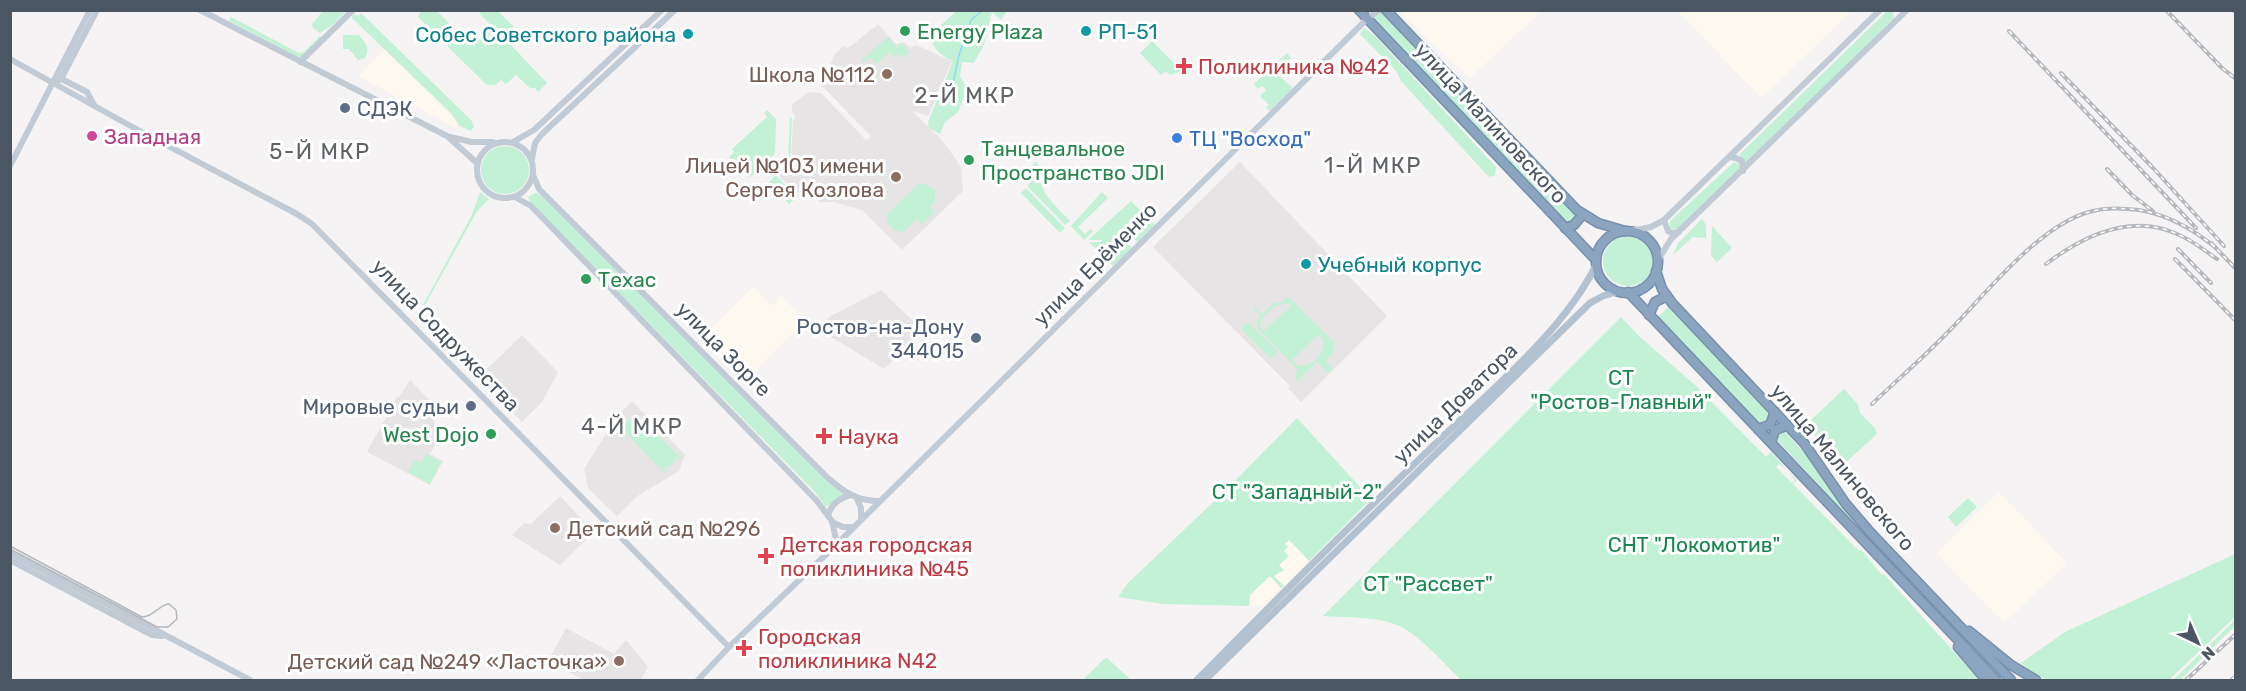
<svg xmlns="http://www.w3.org/2000/svg" width="2246" height="691" viewBox="0 0 2246 691" font-family="Rubik,sans-serif">
<rect width="100%" height="100%" fill="#f5f3f3"/>
<g fill="#fdf9ef">
<polygon points="1398,11 1541,11 1470,78"/>
<polygon points="1678,11 1852,11 1761,98"/>
<polygon points="384,49 453,117 459,127 458,129 358,76"/>
<polygon points="753,287 771,306 781,296 805,320 744,382 700,340"/>
<polygon points="1999,492 2067,563 2004,623 1936,553"/>
<polygon points="1290,540 1309,561 1284,586 1274,576 1277,574 1285,544"/>
<polygon points="1270,576 1281,588 1263,606 1249,606 1250,595"/>
</g>
<g fill="#e6e4e5">
<polygon points="878,24 896,44 904,42 910,48 916,45 952,61 928,116 912,111 943,141 961,167 963,191 903,249 900,248 862,210 834,202 820,202 812,193 796,193 779,176 791,163 793,120 796,117 792,112 792,105 808,92 821,93 866,140 871,136 822,86 834,55 843,46 847,48 852,45"/>
<polygon points="1240,162 1387,316 1301,402 1288,388 1290,386 1153,247"/>
<polygon points="881,290 923,331 884,369 818,329 831,316"/>
<polygon points="522,335 558,372 542,402 522,422 478,378"/>
<polygon points="410,380 441,412 434,419 438,440 430,454 443,461 430,485 367,452 397,397 399,397"/>
<polygon points="632,401 685,455 679,471 639,495 617,516 588,488 584,469 617,417"/>
<polygon points="560,496 594,532 560,565 512,535 524,523 531,524"/>
<polygon points="566,628 614,654 626,640 648,667 641,680 584,680 548,661"/>
</g>
<g fill="#c3f1d5" fill-rule="evenodd">
<polygon points="422,10 437,11 457,31 446,41 442,41 418,17"/>
<polygon points="323,11 323,10 346,11 331,26 320,33 313,28 312,24"/>
<polygon points="481,11 498,11 517,30 506,40 547,83 538,92 535,88 530,88 516,75 506,84 501,80 495,85 487,85 448,47 448,43 458,33 467,41 477,42 488,32 489,23 479,13"/>
<path d="M956 11H1007L1001 20 992 12 984 44 974 63 962 62 960 76 967 89 958 112 945 122 940 134 929 128 928 122 953 61C941 56 933 49 930 36Z"/>
<polygon points="1382,11 1569,206 1576,218 1571,223 1565,219 1373,19"/>
<polygon points="1887,11 1893,12 1894,18 1748,164 1739,155"/>
<polygon points="361,13 471,120 474,126 471,131 460,126 451,113 352,18 353,14 359,16"/>
<polygon points="231,17 299,53 304,52 320,36 322,38 303,57 299,57 231,22 229,20"/>
<polygon points="1364,28 1375,36 1496,167 1495,175 1490,177 1486,174 1401,81 1396,71 1360,34"/>
<path d="M343 35H359C365 42 371 49 365 58L358 60 349 49H343Z"/>
<polygon points="887,37 897,47 901,43 909,52 902,58 899,54 900,52 894,57 889,52 877,64 869,57 862,63 861,61"/>
<polygon points="1152,41 1182,71 1170,75 1166,71 1161,75 1140,53"/>
<polygon points="1287,53 1291,58 1277,74 1293,88 1269,111 1266,107 1269,105 1260,96 1266,90 1262,86 1258,89 1254,84"/>
<polygon points="767,110 776,119 775,154 753,175 749,177 729,157 734,152 732,149 767,117 764,113"/>
<polygon points="790,117 792,119 790,163 777,177 792,191 799,195 789,204 769,182 788,163"/>
<circle cx="505" cy="170" r="24"/>
<path d="M1034 162 1038 163C1038 192 1051 201 1070 221L1065 225 1028 187Z"/>
<polygon points="1734,162 1739,164 1741,169 1677,230 1670,228 1670,221"/>
<polygon points="919,184 925,184 935,190 935,201 930,207 934,212 922,224 917,219 904,232 893,230 887,220 887,214"/>
<polygon points="1026,188 1065,228 1060,233 1021,193"/>
<polygon points="480,192 489,199 477,211 415,323 416,318 472,215"/>
<polygon points="1102,192 1108,198 1078,227 1085,234 1091,229 1093,232 1084,240 1071,226"/>
<polygon points="535,193 544,196 843,493 843,495 826,507 815,492 530,202 528,197"/>
<polygon points="1131,201 1155,225 1138,242 1134,239 1131,241 1127,237 1120,237 1119,241 1125,241 1132,248 1113,266 1089,242 1101,242 1102,240 1088,240"/>
<polygon points="1702,219 1706,225 1706,238 1693,237 1673,255 1678,243"/>
<polygon points="1712,226 1732,248 1717,262 1711,256"/>
<circle cx="1628" cy="261" r="25"/>
<path d="M1287 296 1335 343 1332 347 1335 351 1326 361 1333 369 1328 373 1317 362 1295 384 1297 369 1258 329 1256 323 1261 315 1252 309H1255V305L1256 309 1262 314 1273 304 1286 300 1285 299ZM1282 304H1289L1291 306 1264 331 1260 327C1262 315 1271 307 1282 304ZM1319 334 1324 342C1322 357 1311 368 1296 365L1292 360Z"/>
<polygon points="1669,306 1770,412 1769,421 1758,423 1658,317"/>
<path d="M1621 317 1639 336 1696 386 1766 457 1771 452 1785 468 1779 464 1776 467 1792 483 1795 480 1788 471 1797 480 1793 484 1859 551 1861 550 1882 575 1884 574 1979 680H1461C1445 665 1417 632 1397 625 1375 616 1346 618 1323 616Z"/>
<polygon points="1248,322 1278,352 1271,359 1241,329"/>
<polygon points="1844,389 1858,405 1860,413 1875,428 1877,434 1844,464 1807,427 1808,423"/>
<polygon points="635,417 643,420 681,458 679,460 676,457 672,465 663,469 666,472 664,473 625,432 626,423 630,419"/>
<polygon points="1297,418 1371,499 1309,561 1289,540 1285,544 1288,547 1284,551 1289,556 1279,565 1284,570 1274,576 1284,586 1281,588 1270,576 1250,595 1249,606 1163,604 1118,597 1128,583 1225,491"/>
<polygon points="1783,430 1809,458 1851,517 1932,602 1930,604 1777,440 1776,433"/>
<polygon points="426,454 441,462 430,484 408,472 415,460 421,462"/>
<polygon points="1968,498 1977,507 1956,527 1948,517"/>
<polygon points="2235,554 2235,617 2169,680 2048,680 2034,674 2021,663 2065,632"/>
<polygon points="2235,620 2235,626 2180,680 2173,680"/>
<polygon points="1107,658 1131,680 1083,680 1104,659"/>
</g>
<g fill="none" stroke-linecap="round" stroke-linejoin="round">
<polyline stroke="#90daee" stroke-width="1.5" points="952,89 959,55 971,20 983,10"/>
<g stroke="#7690ad" stroke-width="11">
<g id="highway">
<polyline points="1359,10 1596,260"/>
<polyline points="1386,10 1577,210 1598,223 1625,231"/>
<polyline points="1565,228 1574,225 1583,214"/>
<circle cx="1627" cy="262" r="31"/>
<polyline points="1656,271 1662,289 1672,303 1804,443 1846,504 1870,532 2011,680"/>
<polyline points="1628,292 1996,680"/>
<polyline points="1649,315 1655,302 1667,296"/>
<polyline points="1758,429 1770,425 1775,412"/>
<polyline points="1771,442 1775,430 1788,425"/>
<polyline points="1969,631 2011,665 2036,680"/>
<polyline points="1958,647 1986,680"/>
</g>
</g>
<g stroke="#c1cbd6" stroke-width="6">
<polyline points="200,10 447,136 477,163"/>
<polyline points="10,59 136,129 297,214 312,224 729,647"/>
<polyline points="300,62 353,10"/>
<polyline points="58,77 87,92 94,105"/>
<polyline points="55,83 61,79 97,10"/>
<polyline points="450,137 472,142 493,142"/>
<circle cx="505" cy="170" r="28"/>
<polyline points="513,142 534,130 662,10"/>
<polyline points="1730,157 1736,158 1742,161 1743,171"/>
<polyline points="532,159 535,143 542,134 675,10"/>
<polyline points="10,166 90,10"/>
<path d="M533 175 539 189 828 478C844 492 857 501 879 501"/>
<polyline points="515,197 531,206 817,501 832,521 837,544"/>
<polyline points="1664,220 1668,231 1672,233 1679,232"/>
<polyline points="1631,231 1651,227 1664,220 1880,10"/>
<polyline points="1658,260 1671,239 1907,10"/>
<polyline points="857,499 861,508 861,518"/>
<path d="M828 516C831 504 839 498 851 495"/>
<polyline points="832,522 843,527 853,527"/>
<polyline points="10,553 250,680"/>
<polyline points="10,560 152,635 162,636"/>
<polyline points="698,680 729,647 837,544 1367,19 1379,10"/>
</g>
<g stroke="#b3c2d1" stroke-width="7">
<path d="M1197 680C1273 603 1350 525 1429 450 1483 397 1563 333 1596 265"/>
<polyline points="1205,680 1590,303 1603,296 1619,291"/>
</g>
<use href="#highway" stroke="#8ba5c1" stroke-width="8"/>
<path stroke="#b5b8bd" stroke-width="1.5" d="M10 546 142 617C154 617 158 605 169 604L176 610 177 619 168 627H157L10 549"/>
<g stroke="#b5b8bd" stroke-width="4">
<g id="rail">
<polyline points="2166,10 2222,68 2236,79"/>
<polyline points="2233,10 2236,12"/>
<polyline points="2009,31 2196,228"/>
<polyline points="2061,73 2154,169 2224,246"/>
<polyline points="2107,169 2132,195 2153,211"/>
<polyline points="2211,243 2236,269"/>
<polyline points="2178,249 2211,283"/>
<polyline points="2175,259 2236,321"/>
<path d="M2046 264C2083 236 2131 213 2177 234 2192 240 2204 250 2217 259"/>
<path d="M1872 404C1897 380 1924 357 1948 332 1985 295 2038 226 2089 212 2105 207 2123 208 2139 210 2169 215 2193 229 2216 248"/>
<polyline points="2186,680 2236,634"/>
<polyline points="2231,680 2236,676"/>
</g>
</g>
<use href="#rail" stroke="#fff" stroke-width="1.5" stroke-dasharray="4.5" stroke-linecap="butt"/>
</g>
<g fill="#2e9e5b" stroke="#fff" stroke-width="2">
<circle cx="905" cy="31" r="6"/>
<circle cx="969" cy="160" r="6"/>
<circle cx="586" cy="279" r="6"/>
<circle cx="491" cy="434" r="6"/>
</g>
<g fill="#0f9aa8" stroke="#fff" stroke-width="2">
<circle cx="1086" cy="31" r="6"/>
<circle cx="688" cy="34" r="6"/>
<circle cx="1306" cy="264" r="6"/>
</g>
<g fill="#e0444e" stroke="#fff" stroke-width="2">
<path d="M1181 57h6v6h6v6h-6v6h-6v-6h-6v-6h6z"/>
<path d="M821 427h6v6h6v6h-6v6h-6v-6h-6v-6h6z"/>
<path d="M763 547h6v6h6v6h-6v6h-6v-6h-6v-6h6z"/>
<path d="M741 639h6v6h6v6h-6v6h-6v-6h-6v-6h6z"/>
</g>
<g fill="#8d6e63" stroke="#fff" stroke-width="2">
<circle cx="887" cy="74" r="6"/>
<circle cx="896" cy="177" r="6"/>
<circle cx="555" cy="528" r="6"/>
<circle cx="619" cy="661" r="6"/>
</g>
<g fill="#5c6f8a" stroke="#fff" stroke-width="2">
<circle cx="345" cy="108" r="6"/>
<circle cx="976" cy="338" r="6"/>
<circle cx="471" cy="406" r="6"/>
</g>
<circle fill="#d1479c" stroke="#fff" stroke-width="2" cx="92" cy="136" r="6"/>
<circle fill="#3f7fe0" stroke="#fff" stroke-width="2" cx="1177" cy="138" r="6"/>
<g text-anchor="middle" dominant-baseline="central" stroke-width="6" stroke-linejoin="round" paint-order="stroke">
<g font-size="21" fill="#27864d" stroke="#fff" text-anchor="start">
<text x="917" y="31">Energy Plaza</text>
<text x="981" y="148">Танцевальное<tspan x="981" dy="24">Пространство JDI</tspan></text>
<text x="598" y="279">Техас</text>
<text x="479" y="434" text-anchor="end">West Dojo</text>
</g>
<g font-size="21" fill="#0d838f" stroke="#fff" text-anchor="start">
<text x="1098" y="31">РП-51</text>
<text x="676" y="34" text-anchor="end">Собес Советского района</text>
<text x="1318" y="264">Учебный корпус</text>
</g>
<g font-size="21" fill="#be3a42" stroke="#fff" text-anchor="start">
<text x="1198" y="66">Поликлиника №42</text>
<text x="838" y="436">Наука</text>
<text x="780" y="544">Детская городская<tspan x="780" dy="24">поликлиника №45</tspan></text>
<text x="758" y="636">Городская<tspan x="758" dy="24">поликлиника N42</tspan></text>
</g>
<g font-size="21" fill="#785e54" stroke="#fff" text-anchor="end">
<text x="875" y="74">Школа №112</text>
<text x="884" y="165">Лицей №103 имени<tspan x="884" dy="24">Сергея Козлова</tspan></text>
<text x="567" y="528" text-anchor="start">Детский сад №296</text>
<text x="607" y="661">Детский сад №249 «Ласточка»</text>
</g>
<g font-size="21" fill="#4e5e75" stroke="#fff" text-anchor="end">
<text x="357" y="108" text-anchor="start">СДЭК</text>
<text x="964" y="326">Ростов-на-Дону<tspan x="964" dy="24">344015</tspan></text>
<text x="459" y="406">Мировые судьи</text>
</g>
<g font-size="21" fill="#4a5661" stroke="#fff">
<text transform="translate(1491 123) rotate(47)">улица Малиновского</text>
<text transform="translate(1095 264) rotate(-45)">улица Ерёменко</text>
<text transform="translate(446 335) rotate(46)">улица Содружества</text>
<text transform="translate(724 349) rotate(45)">улица Зорге</text>
<text transform="translate(1455 403) rotate(-44)">улица Доватора</text>
<text transform="translate(1843 467) rotate(50)">улица Малиновского</text>
</g>
<g font-size="21" fill="#b23c85" stroke="#fff" text-anchor="start">
<text x="104" y="136">Западная</text>
</g>
<g font-size="21" fill="#366cbe" stroke="#fff" text-anchor="start">
<text x="1189" y="138">ТЦ "Восход"</text>
</g>
<g font-size="21" fill="#17864f" stroke="#fff">
<text x="1621" y="377">СТ<tspan x="1621" dy="24">"Ростов-Главный"</tspan></text>
<text x="1297" y="491">СТ "Западный-2"</text>
<text x="1694" y="544">СНТ "Локомотив"</text>
<text x="1428" y="583">СТ "Рассвет"</text>
</g>
<g font-size="22" letter-spacing="1.5" fill="#5f6368" stroke="#fff">
<text x="965" y="95">2-Й МКР</text>
<text x="320" y="151">5-Й МКР</text>
<text x="1373" y="165">1-Й МКР</text>
<text x="632" y="426">4-Й МКР</text>
</g>
</g>
<rect width="2246" height="691" fill="none" stroke="#4a5661" stroke-width="24"/>
<g transform="translate(2198 643) rotate(136)" stroke="#ffffff" stroke-width="4.5" paint-order="stroke">
<path d="M0-4.5L10 22L0 15L-10 22Z" fill="#4a5661"/>
<text y="-9" font-size="16" font-weight="bold" text-anchor="middle" fill="#4a5661">N</text>
</g>
</svg>
